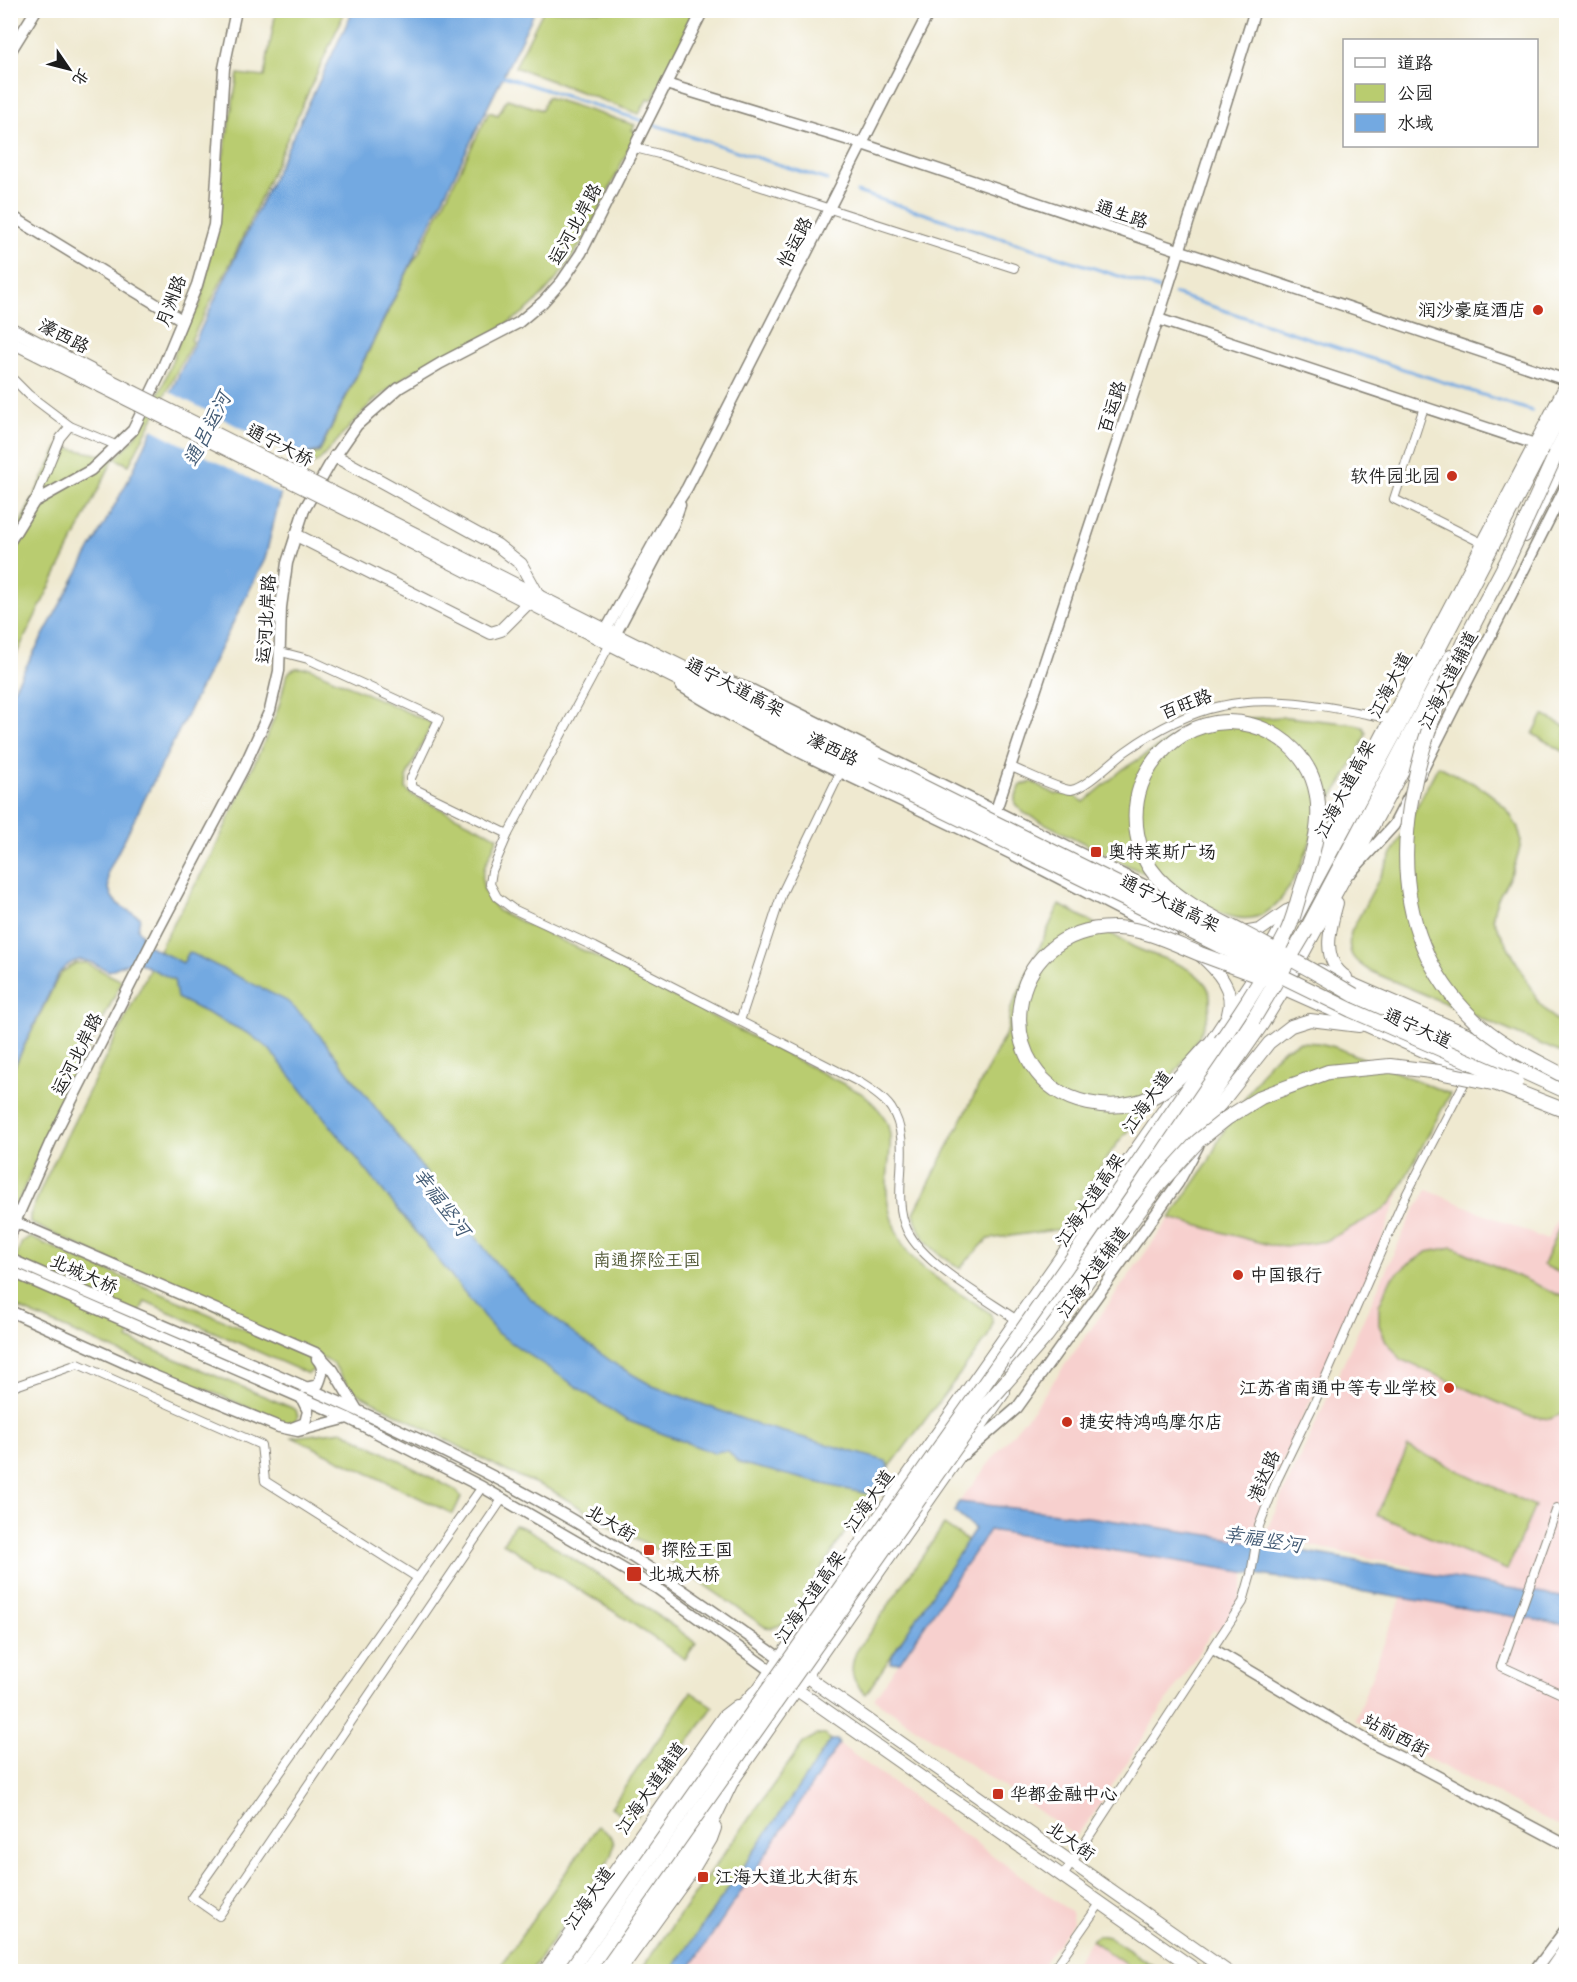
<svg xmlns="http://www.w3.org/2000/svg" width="1577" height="1982" viewBox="0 0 1577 1982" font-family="'Shantell Sans','LXGW WenKai TC',sans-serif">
<rect width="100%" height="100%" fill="#fff"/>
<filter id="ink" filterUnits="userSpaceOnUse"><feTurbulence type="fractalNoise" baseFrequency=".0167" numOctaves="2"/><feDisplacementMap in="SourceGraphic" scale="12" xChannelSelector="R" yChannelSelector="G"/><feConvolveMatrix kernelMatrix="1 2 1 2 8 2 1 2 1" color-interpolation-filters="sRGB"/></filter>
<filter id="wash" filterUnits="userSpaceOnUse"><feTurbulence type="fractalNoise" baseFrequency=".008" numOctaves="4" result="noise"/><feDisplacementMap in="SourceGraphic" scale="24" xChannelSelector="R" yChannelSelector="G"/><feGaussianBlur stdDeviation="1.35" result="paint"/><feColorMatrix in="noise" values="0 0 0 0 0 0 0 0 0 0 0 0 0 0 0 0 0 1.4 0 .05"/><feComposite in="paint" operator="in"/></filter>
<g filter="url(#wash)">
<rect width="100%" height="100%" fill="#efe9d0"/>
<g fill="#f7d0ce">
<polygon points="1401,1189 1371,1270 1272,1485 1256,1522 1251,1542 1075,1515 959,1502 997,1453 1035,1407 1170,1218 1269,1245 1291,1246 1326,1241 1393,1201"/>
<polygon points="1427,1190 1547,1240 1566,1202 1566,1830 1355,1720 1413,1567 1264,1536 1410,1218"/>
<polygon points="989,1530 1246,1572 1239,1600 1218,1632 1213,1630 1089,1821 1075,1836 874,1699"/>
<polygon points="839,1744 1071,1912 1073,1922 1038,1971 688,1972"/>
<polygon points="1091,1940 1135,1971 1069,1971"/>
</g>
<g fill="#b9cc6f" stroke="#6a7446" stroke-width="1.5">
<polygon points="276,11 342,11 343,16 234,256 191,340 192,342 129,465 114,458 11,665 11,542 59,446 115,458 133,440 141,427 163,385 183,331 200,305 206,275 212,236 215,202 238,74 264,77"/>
<polygon points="543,11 698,11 652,100 648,98 639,114 515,67"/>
<path d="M547 97 635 125 632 130 637 132C607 191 580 264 529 308 500 333 447 355 412 372L372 402 318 462 311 464 301 459 302 457 319 453 411 265 419 253 489 112 498 115 507 99 542 110Z"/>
<path d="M296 668H310L432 723 407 776 406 789 412 795 498 837C484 870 471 880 498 911L593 955 861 1093C905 1126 886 1147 887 1192 887 1208 894 1228 901 1241 914 1270 964 1295 990 1313 995 1323 991 1328 987 1338L889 1468V1464L844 1489 870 1494 786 1623 772 1628 765 1627 670 1561C657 1549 642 1539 625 1535L551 1490 506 1471 353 1391 348 1386 333 1363 30 1223V1215L45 1180 163 942 213 853 269 731 279 706 286 677 290 671Z"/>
<polygon points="1543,715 1566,727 1566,753 1533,734"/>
<path d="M1286 717 1355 724 1363 727 1366 733C1359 752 1339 794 1323 806 1311 838 1291 913 1251 918 1232 921 1210 909 1194 900 1176 890 1158 874 1137 870L1024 813 1015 804V798L1021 785 1032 782 1055 794 1074 795 1084 802 1123 769 1169 740 1229 719Z"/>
<path d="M1438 766C1467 780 1500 792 1515 823 1518 828 1521 835 1521 841 1520 851 1516 862 1512 872 1505 888 1493 901 1493 919L1539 1003 1566 1031V1055L1370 971C1352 960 1346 953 1351 932Z"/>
<path d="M1059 905C1086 917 1109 933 1134 947 1157 958 1191 963 1206 985 1232 1024 1132 1121 1111 1152 1093 1177 1078 1203 1062 1229L988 1239 960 1268C937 1254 919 1241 914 1213L1008 1029 1010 1011Z"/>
<polygon points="76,963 86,963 122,981 47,1134 11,1219 11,1074 58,978 62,972"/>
<polygon points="1299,1042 1319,1043 1335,1047 1450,1094 1393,1201 1380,1212 1326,1241 1291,1246 1269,1245 1170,1218 1208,1163 1221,1135 1268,1063 1284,1049"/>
<polygon points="1566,1212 1566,1276 1543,1265"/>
<polygon points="29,1237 307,1356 314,1366 313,1370 308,1374 145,1301 128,1339 290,1407 296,1410 298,1417 295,1421 286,1424 11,1305 11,1271 22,1242"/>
<polygon points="1453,1247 1566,1298 1566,1412 1550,1419 1528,1416 1402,1360 1386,1341 1379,1325 1379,1305 1391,1279 1407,1265 1427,1252"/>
<polygon points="343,1431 457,1491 461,1497 453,1514 292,1437"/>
<polygon points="1408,1447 1535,1506 1507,1570 1377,1515"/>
<path d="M514 1525C528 1526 550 1544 562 1552 608 1581 653 1611 696 1643L685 1659 615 1612 503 1543Z"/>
<path d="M944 1525 968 1541 866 1694C851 1682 849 1669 856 1652Z"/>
<polygon points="691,1692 713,1707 637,1816 628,1819 611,1807"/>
<polygon points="817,1735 824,1735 831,1740 671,1971 639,1972 804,1742"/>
<path d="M598 1826C614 1837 618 1841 609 1860L531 1971H497Z"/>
<polygon points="1098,1935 1109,1937 1161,1971 1135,1971 1091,1940"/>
</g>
<g fill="#73a9e1" stroke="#48627e" stroke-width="1.5">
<path d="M346 11H535L319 451 301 455 280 496 265 559 108 872C107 901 116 904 140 917L138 929 142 935 143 943 183 963 189 952 287 1001 310 1023 499 1267 529 1297 571 1332 618 1366 653 1386 759 1425 886 1461 889 1468 870 1494 844 1489 743 1464 738 1462 728 1451H721L714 1453 626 1420 497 1333 269 1049 249 1034 177 998 174 980 134 960 109 971C86 960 78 952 59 973L11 1073V694L129 479 351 15Z"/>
<polygon points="959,1502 1075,1515 1216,1536 1566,1598 1566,1625 989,1530 900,1662 891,1663 892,1655 975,1529 955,1512 956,1506"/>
<polygon points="831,1740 837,1740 839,1744 688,1971 671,1971"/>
</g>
<polygon fill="#efe9d0" points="168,391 302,459 284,496 150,428"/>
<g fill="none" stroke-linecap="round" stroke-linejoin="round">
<g stroke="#73a9e1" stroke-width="3">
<polyline points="500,75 827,180"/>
<polyline points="857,192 1159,289"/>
<polyline points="1174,294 1532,411"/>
</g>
</g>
</g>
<g filter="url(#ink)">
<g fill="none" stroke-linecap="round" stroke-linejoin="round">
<g stroke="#868276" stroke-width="10">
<g id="minor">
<polyline points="635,148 659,154 1014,268"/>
<polyline points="10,376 29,395 70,426 118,446"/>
<polyline points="1424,407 1394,499 1484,544"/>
<polyline points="34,502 60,438 70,426"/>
<path d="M610 644 508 834 492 871 490 884 497 897 513 909 595 947 859 1082C870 1089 883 1097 891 1108 915 1144 889 1192 907 1230 924 1265 985 1298 1017 1320"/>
<polyline points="281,652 308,659 439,719 411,778 411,787 508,834"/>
<path d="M1011 767C1024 772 1060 790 1071 790 1086 788 1112 761 1126 751 1154 731 1187 713 1221 706 1274 693 1339 709 1393 719"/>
<polyline points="740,1021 782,893 840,773"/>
<polyline points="10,1388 78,1364 261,1445 265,1481 418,1578"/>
<polyline points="482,1487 192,1897 219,1916 503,1498"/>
<polyline points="1557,1508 1501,1666 1566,1696"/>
<polyline points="1063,1876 1243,1602 1251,1574 1259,1526 1277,1480 1313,1406 1403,1201 1468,1076"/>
<polyline points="1052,1972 1101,1902"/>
</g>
</g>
<g stroke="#868276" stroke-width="13">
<g id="tertiary">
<polyline points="10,52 36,10"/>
<polyline points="666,84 862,144 1566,380"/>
<polyline points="10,215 182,320"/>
<polyline points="1158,319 1535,444"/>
<polyline points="10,541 34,502 91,470 133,430 160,374 197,285 214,225 224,68 236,10"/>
<polyline points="606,630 665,522 687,488 930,10"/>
<polyline points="615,635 673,525 680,505"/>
<polyline points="1420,775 1566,486"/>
<polyline points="995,813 1158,319 1255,10"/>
<polyline points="1351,872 1394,825 1409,796"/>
<polyline points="10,1237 15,1222 51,1141 158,930 243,769 270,710 279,671 281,607 287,563 304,510 330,464 357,425 399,388 441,363 518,323 543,302 562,281 581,253 703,10"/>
<polyline points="964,1454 1017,1408 1178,1183 1198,1146"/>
<polyline points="1213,1649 1375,1745 1422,1768 1566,1845"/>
<polyline points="1534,1972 1566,1929"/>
<polyline points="1548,1972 1566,1946"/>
</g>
</g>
<g stroke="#868276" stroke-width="13">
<g id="secondary">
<polyline points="697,669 752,690 1182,904"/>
<path d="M681 686C777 747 882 790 985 841 1048 871 1109 905 1172 936"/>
<polyline points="15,1222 318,1354 333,1370 356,1408"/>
<path d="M10 1259C187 1338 368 1407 537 1500 622 1546 701 1603 780 1658"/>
<polyline points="10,1271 348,1418 482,1487 658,1589 771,1671"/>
<polyline points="10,1311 152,1375 279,1427 298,1431 348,1418"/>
<path d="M305 1388 318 1385C322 1376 325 1367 317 1359"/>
<polyline points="292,1428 305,1423 308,1411 301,1397"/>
</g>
</g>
<g stroke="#868276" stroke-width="14">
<g id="primary">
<polyline points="10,328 102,376"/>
<polyline points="10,341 98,385"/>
<polyline points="335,456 497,545 521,564 538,595"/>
<polyline points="378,515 640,647"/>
<polyline points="373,523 635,657"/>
<polyline points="296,535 491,633 501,630 528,603"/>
<polyline points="1525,536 1566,456"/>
<polyline points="1311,871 1566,385"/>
<path d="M1337 903C1330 928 1320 960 1346 977"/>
<polyline points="1243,933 1260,930 1287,911"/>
<path d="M1200 955C1217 970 1236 990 1228 1014"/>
<polyline points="1320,970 1511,1053"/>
<polyline points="1278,986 1484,1078"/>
<polyline points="1206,1049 1255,975 1292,908"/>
<polyline points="1195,1132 1220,1105 1269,1043 1291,1026 1310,1020 1359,1026"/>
<polyline points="1142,1197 1262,1025 1284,989 1425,730"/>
<polyline points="780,1658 1228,1972"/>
<polyline points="790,1685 1199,1972"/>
<polyline points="750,1701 1191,1071"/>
<polyline points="727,1789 1004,1392"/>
<polyline points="544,1972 724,1716 737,1706"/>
<polyline points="598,1972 713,1808"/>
<polyline points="619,1972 692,1871 711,1839 715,1828"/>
</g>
</g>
<g stroke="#868276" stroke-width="16">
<g id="trunk">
<polyline points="1550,464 1566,433"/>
<polyline points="640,647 877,764"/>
<polyline points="635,657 873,776"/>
<polyline points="1296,916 1398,727 1566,403"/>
<polyline points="1306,931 1451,657"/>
<polyline points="1354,995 1566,1091"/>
<polyline points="1011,1369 1253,1020"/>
<polyline points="553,1972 730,1720 755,1693"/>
<polyline points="608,1972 705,1836 731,1782"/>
</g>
</g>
<use href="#minor" stroke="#fff" stroke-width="8"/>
<use href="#tertiary" stroke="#fff" stroke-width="10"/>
<use href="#secondary" stroke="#fff" stroke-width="10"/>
<use href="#primary" stroke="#fff" stroke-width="12"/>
<use href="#trunk" stroke="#fff" stroke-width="14"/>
<g stroke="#868276" stroke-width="14" stroke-linecap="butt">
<g id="primary-bridge">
<polyline points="102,376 378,515"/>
<polyline points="98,385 373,523"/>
</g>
</g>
<g stroke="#868276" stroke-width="16" stroke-linecap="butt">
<g id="trunk-bridge">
<path d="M1556 454C1540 489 1524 525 1507 561 1488 598 1466 635 1450 674 1401 789 1374 923 1474 1020 1500 1045 1535 1060 1566 1077"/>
<polyline points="877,764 1170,910 1280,963"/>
<polyline points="873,776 1351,1010 1516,1082"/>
<polyline points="1253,1020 1306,931"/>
<path d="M1211 1043C1194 1060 1176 1085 1154 1096 1133 1106 1111 1108 1088 1103 985 1081 1000 925 1117 928 1147 929 1173 943 1200 954 1222 962 1245 971 1268 979"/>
<path d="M569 1972C719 1758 870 1545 1021 1332 1076 1254 1130 1174 1184 1095 1219 1043 1257 992 1285 936 1293 922 1296 905 1301 890 1317 843 1333 790 1294 750 1270 726 1235 716 1203 726 1175 734 1151 758 1141 785 1130 816 1136 854 1158 878 1180 902 1213 917 1241 932 1279 952 1317 973 1354 995"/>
<polyline points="586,1972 984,1407 1046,1336 1159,1184 1198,1141 1227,1118 1261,1097 1328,1072 1390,1066 1439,1072 1497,1084 1566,1111"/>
</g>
</g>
<use href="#primary-bridge" stroke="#fff" stroke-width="12"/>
<use href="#trunk-bridge" stroke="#fff" stroke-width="14"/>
</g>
</g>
<g fill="#c8321e" stroke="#fff" stroke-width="2">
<circle cx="1538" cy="310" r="6"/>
<circle cx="1452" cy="476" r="6"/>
<rect x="1090" y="846" width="12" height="12" rx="3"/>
<circle cx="1238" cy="1275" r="6"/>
<circle cx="1449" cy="1388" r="6"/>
<circle cx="1067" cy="1422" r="6"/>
<rect x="643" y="1544" width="12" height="12" rx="3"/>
<rect x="626" y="1566" width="16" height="16" rx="3"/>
<rect x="992" y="1788" width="12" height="12" rx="3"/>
<rect x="697" y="1871" width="12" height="12" rx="3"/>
</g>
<g text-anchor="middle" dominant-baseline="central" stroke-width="6" stroke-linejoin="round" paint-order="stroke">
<g font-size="18" fill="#1c1c1c" stroke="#fff">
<text transform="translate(1122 214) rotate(19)">通生路</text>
<text transform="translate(575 224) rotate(-61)">运河北岸路</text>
<text transform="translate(795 242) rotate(-63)">怡运路</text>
<text transform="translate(171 301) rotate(-69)">月洲路</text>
<text transform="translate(64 336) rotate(27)">濠西路</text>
<text transform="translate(1112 407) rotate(-72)">百运路</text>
<text transform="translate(280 445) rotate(27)">通宁大桥</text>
<text transform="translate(266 619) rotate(-86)">运河北岸路</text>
<text transform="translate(1448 680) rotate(-63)">江海大道辅道</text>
<text transform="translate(1390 685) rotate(-62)">江海大道</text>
<text transform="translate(735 687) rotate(27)">通宁大道高架</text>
<text transform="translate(1186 704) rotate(-21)">百旺路</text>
<text transform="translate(833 749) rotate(26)">濠西路</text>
<text transform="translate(1345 789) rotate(-62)">江海大道高架</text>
<text transform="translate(1170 903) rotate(26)">通宁大道高架</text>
<text transform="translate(1418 1028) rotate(24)">通宁大道</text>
<text transform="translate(77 1054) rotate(-63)">运河北岸路</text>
<text transform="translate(1147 1102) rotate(-55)">江海大道</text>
<text transform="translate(1090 1200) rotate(-56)">江海大道高架</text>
<text transform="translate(1093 1272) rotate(-54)">江海大道辅道</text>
<text transform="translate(84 1274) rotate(24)">北城大桥</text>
<text transform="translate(1264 1476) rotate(-67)">港达路</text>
<text transform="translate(869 1501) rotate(-55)">江海大道</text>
<text transform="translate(611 1523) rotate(31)">北大街</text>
<text transform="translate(810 1597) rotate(-55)">江海大道高架</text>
<text transform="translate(1396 1735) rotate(28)">站前西街</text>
<text transform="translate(651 1788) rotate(-55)">江海大道辅道</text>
<text transform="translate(1071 1841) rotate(35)">北大街</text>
<text transform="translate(589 1898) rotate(-55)">江海大道</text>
</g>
<g font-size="18" fill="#1c1c1c" stroke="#fff" text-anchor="start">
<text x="1526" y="310" text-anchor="end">润沙豪庭酒店</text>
<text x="1440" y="476" text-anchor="end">软件园北园</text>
<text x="1108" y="852">奥特莱斯广场</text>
<text x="1250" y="1275">中国银行</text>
<text x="1437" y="1388" text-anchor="end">江苏省南通中等专业学校</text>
<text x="1079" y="1422">捷安特鸿鸣摩尔店</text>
<text x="661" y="1550">探险王国</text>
<text x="648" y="1574">北城大桥</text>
<text x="1010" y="1794">华都金融中心</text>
<text x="715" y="1877">江海大道北大街东</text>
</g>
<g font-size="18" fill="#535a39" stroke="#fff">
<text x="647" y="1260">南通探险王国</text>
</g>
<g font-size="20" font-style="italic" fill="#435b75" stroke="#fff">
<text transform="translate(207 429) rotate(-63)">通吕运河</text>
<text transform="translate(442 1202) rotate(53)">幸福竖河</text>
<text transform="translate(1263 1539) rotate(9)">幸福竖河</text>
</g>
</g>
<rect width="1577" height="1982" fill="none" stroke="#fff" stroke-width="36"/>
<rect x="1343" y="39" width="195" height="108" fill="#ffffff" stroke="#a4a4a4" stroke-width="1.5"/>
<rect x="1355" y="58" width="30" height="9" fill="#ffffff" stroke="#a4a4a4" stroke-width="1.5"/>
<text x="1397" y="69" font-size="18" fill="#1c1c1c">道路</text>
<rect x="1355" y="84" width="30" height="18" fill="#b9cc6f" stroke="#a4a4a4" stroke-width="1.5"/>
<text x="1397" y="99" font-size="18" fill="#1c1c1c">公园</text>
<rect x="1355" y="114" width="30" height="18" fill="#73a9e1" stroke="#a4a4a4" stroke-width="1.5"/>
<text x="1397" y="129" font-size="18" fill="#1c1c1c">水域</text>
<g transform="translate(69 69) rotate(125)" stroke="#ffffff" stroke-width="4.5" paint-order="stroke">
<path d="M0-4.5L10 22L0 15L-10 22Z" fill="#1c1c1c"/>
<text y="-9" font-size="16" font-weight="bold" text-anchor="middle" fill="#1c1c1c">北</text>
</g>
</svg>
